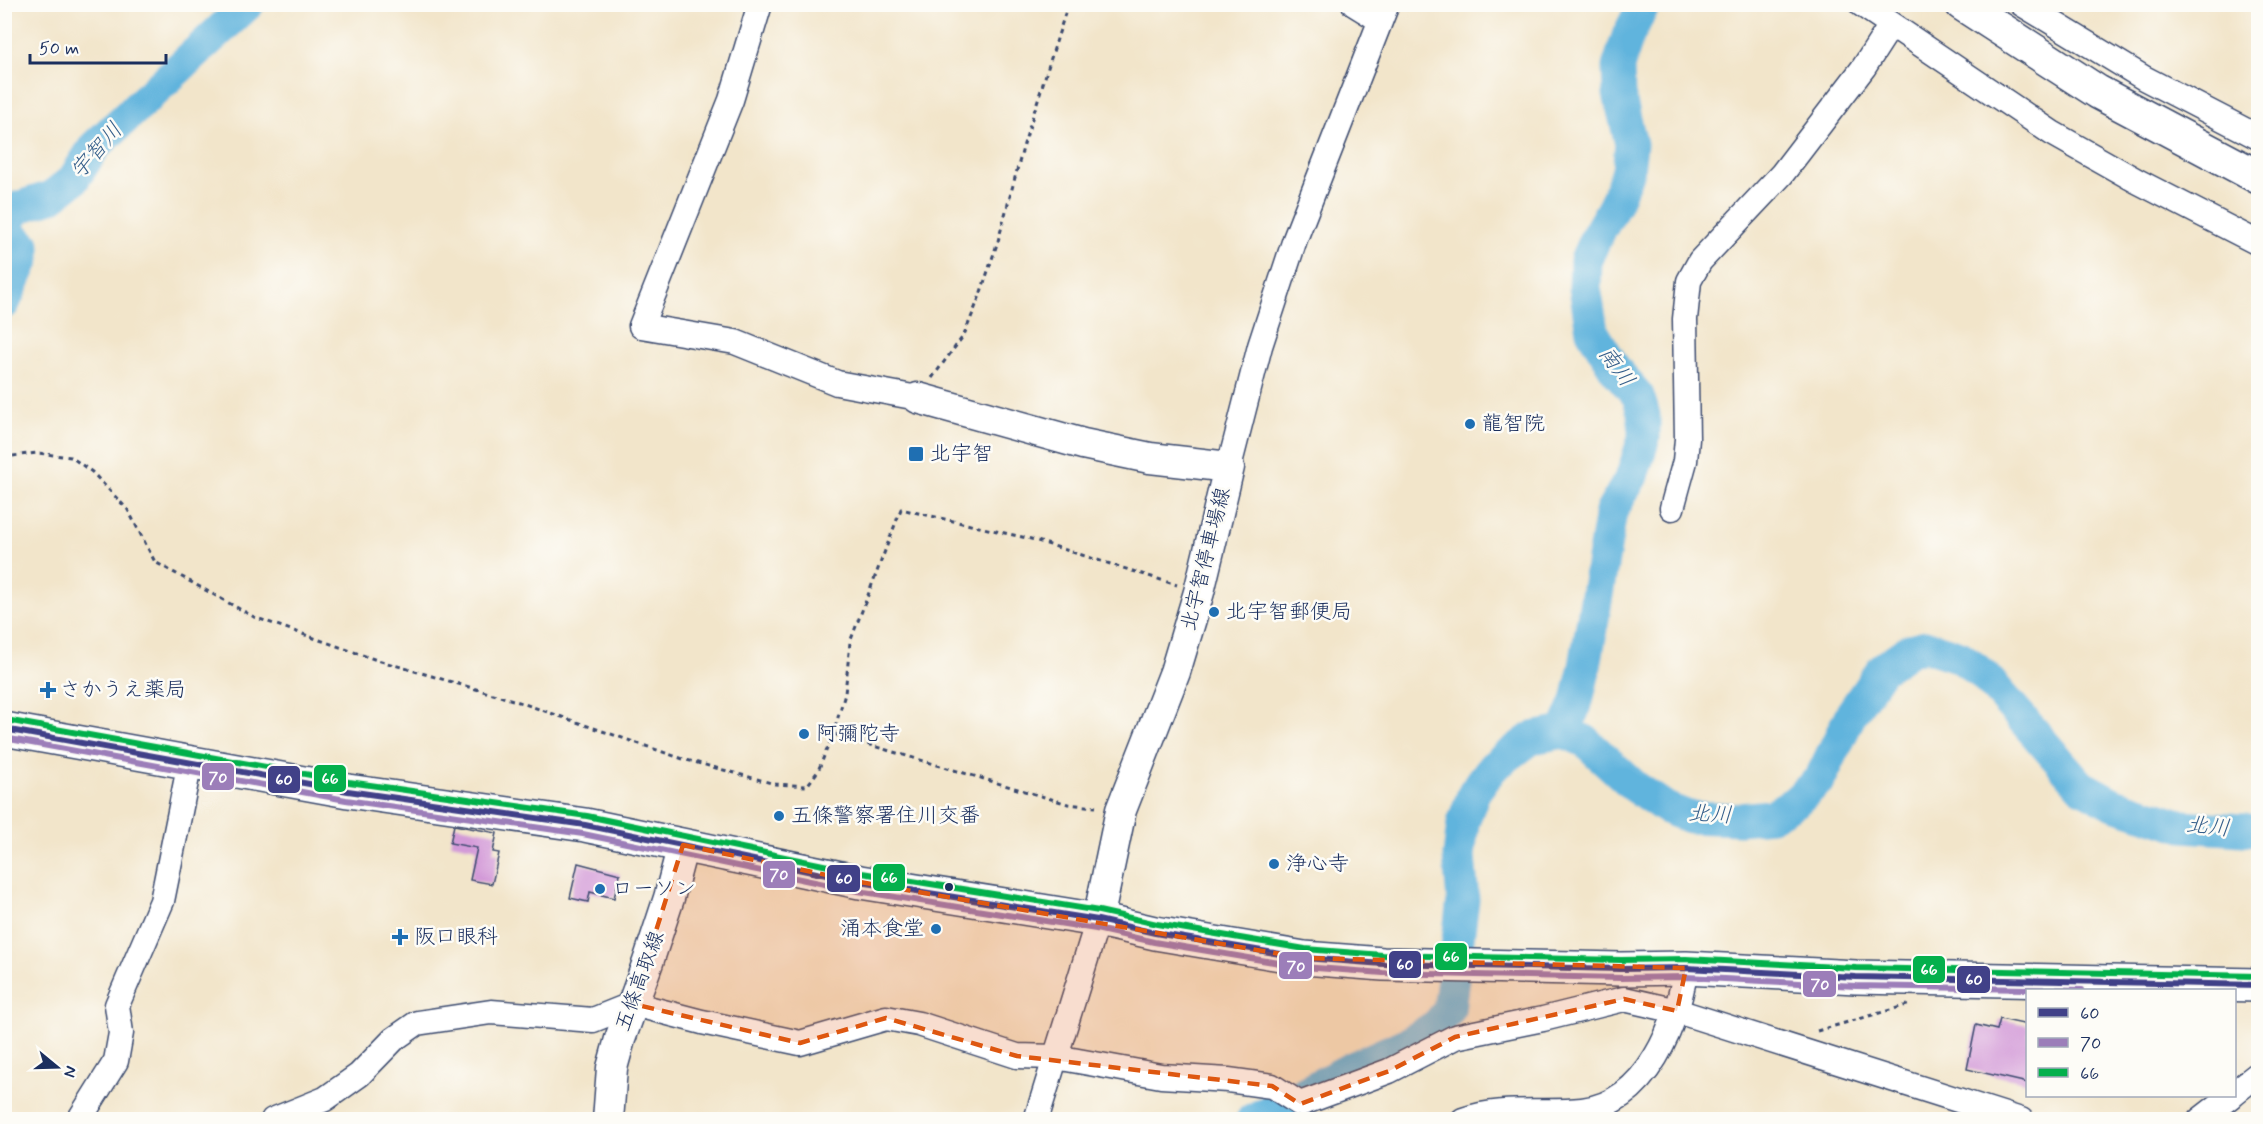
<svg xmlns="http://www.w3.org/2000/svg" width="2263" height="1124" viewBox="0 0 2263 1124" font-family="Mynerve,'Klee One',sans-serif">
<rect width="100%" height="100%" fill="#fdfcf7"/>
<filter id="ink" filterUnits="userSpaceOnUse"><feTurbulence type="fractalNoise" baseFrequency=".0167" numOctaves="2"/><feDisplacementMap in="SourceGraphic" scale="12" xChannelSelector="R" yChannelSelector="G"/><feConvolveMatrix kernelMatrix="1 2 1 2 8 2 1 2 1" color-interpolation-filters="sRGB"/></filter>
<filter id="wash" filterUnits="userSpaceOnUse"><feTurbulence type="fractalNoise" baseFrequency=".008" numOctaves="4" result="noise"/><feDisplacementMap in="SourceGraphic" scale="24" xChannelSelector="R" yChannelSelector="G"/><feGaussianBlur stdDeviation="1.35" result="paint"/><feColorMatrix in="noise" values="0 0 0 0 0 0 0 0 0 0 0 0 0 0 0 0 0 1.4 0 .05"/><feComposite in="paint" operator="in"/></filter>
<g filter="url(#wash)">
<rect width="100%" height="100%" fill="#f2e5ca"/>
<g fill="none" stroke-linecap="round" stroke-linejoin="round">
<g stroke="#61b4dd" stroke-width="33">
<polyline points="4,303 24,259 24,246 8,231 7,221 20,207 51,197 73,180 95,146 248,4"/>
<polyline points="1564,732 1577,701 1585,666 1611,512 1632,476 1644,438 1644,415 1638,396 1615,369 1592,331 1585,288 1586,260 1595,239 1614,206 1628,171 1631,144 1619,94 1618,67 1628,36 1644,4"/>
<polyline points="1252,1120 1352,1068 1412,1041 1437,1025 1449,1010 1463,900 1459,856 1463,823 1474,792 1493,767 1532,738 1564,732 1585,741 1634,786 1666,808 1689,817 1739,819 1771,816 1795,802 1820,779 1851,714 1882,669 1909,650 1926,646 1960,657 1984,675 2081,786 2114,804 2183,826 2258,831"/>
</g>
</g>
<g id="blocks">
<g fill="#d39ad8">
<polygon points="454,825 497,833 493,852 499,853 492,884 470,880 477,848 450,843"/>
<polygon points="578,863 620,874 614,898 590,892 588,902 570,898"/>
<polygon points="2000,1019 2028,1025 2028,1083 1967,1069 1976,1025 1997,1030"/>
</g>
</g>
</g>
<g filter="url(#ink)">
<use href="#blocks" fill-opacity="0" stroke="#3b4a6e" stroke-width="1.5"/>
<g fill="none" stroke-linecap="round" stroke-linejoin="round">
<g stroke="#3b4a6e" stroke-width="27">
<g id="minor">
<polyline points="760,4 731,100 641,326 735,342 837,383 918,398"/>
<polyline points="1354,4 1380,20"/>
<polyline points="1861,4 2052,133 2137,181 2258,243"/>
<polyline points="2022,4 2144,78 2258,137"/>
<polyline points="1229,467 1260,346 1295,239 1387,4"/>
<polyline points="1672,508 1685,461 1687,439 1685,319 1689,281 1700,261 1782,174 1864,67 1891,25"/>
<polyline points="2234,1093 2258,1074"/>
<polyline points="79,1120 116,1061 121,1033 117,1005 162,901 190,762"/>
<polyline points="273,1120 325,1099 359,1075 394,1039 417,1023 491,1012 593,1020 633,1004 702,1022 800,1043 886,1018 919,1024 1017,1056 1056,1057 1161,1076 1228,1080 1272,1086 1300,1104 1389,1071 1455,1037 1543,1019 1624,999 1677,1011 2021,1120"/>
<polyline points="1036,1120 1098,920"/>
<path d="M1463 1120C1502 1106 1542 1114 1582 1110 1648 1103 1677 1023 1686 968"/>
<polyline points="2200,1120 2231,1096"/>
</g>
</g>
<g stroke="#3b4a6e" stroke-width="33">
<g id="major">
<polyline points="918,398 1083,444 1150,458 1229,467 1199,592 1175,672 1121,810 1098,920"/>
<polyline points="608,1120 612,1068 620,1039 648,962 669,898 683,845"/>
</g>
</g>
<g stroke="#3b4a6e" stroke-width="36">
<g id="highway">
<polyline points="1962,4 2098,92 2258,177"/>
<polyline points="4,729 348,791 585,825 860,882 1098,920 1155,933 1304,958 1383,964 1621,969 1686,968 1856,977 2258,985"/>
</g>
</g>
<g stroke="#3b4a6e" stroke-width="3" stroke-dasharray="4.5 4.5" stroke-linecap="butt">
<polyline points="932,378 964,335 979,298 998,241 1024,144 1068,4"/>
<polyline points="4,457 37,453 71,457 92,472 128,510 155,562 254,617 374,659 513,700 683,759 775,784 807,786 818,771 833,734 845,694 850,642 901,509 1031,539 1177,585"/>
<polyline points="833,734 1068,804 1096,807"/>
<polyline points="1817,1031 1911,1004"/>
</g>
<use href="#minor" stroke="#fff" stroke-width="24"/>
<use href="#major" stroke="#fff" stroke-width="30"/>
<use href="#highway" stroke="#fff" stroke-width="33"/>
<g stroke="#fdfcf7" stroke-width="10">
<polyline id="bus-1" points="4,729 348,791 585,825 860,882 1098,920 1155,933 1304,958 1383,964 1621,969 1686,968 1856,977 2258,985"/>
</g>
<g stroke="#fdfcf7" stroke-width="10">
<polyline id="bus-2" points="4,738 346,800 583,834 858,891 1096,929 1154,942 1303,967 1383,973 1621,978 1686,977 1856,986 2082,990"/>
</g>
<g stroke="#fdfcf7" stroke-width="10">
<polyline id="bus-3" points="6,720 349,782 587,816 862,873 1099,911 1157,924 1305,949 1383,955 1621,960 1686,959 1856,968 2258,976"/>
</g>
<use href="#bus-1" stroke="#414188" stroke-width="6"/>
<use href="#bus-2" stroke="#9c7eb9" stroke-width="6"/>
<use href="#bus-3" stroke="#04b04c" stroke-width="6"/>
</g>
</g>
<path fill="#de5710" fill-opacity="0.2" stroke="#de5710" stroke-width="4.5" stroke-dasharray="12 8" stroke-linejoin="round" d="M683 845 860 882 1304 958 1686 968 1677 1011 1624 999 1455 1037 1389 1071 1300 1104 1272 1086 1017 1056 886 1018 800 1043 633 1004Z"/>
<g fill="#1f6fb2" stroke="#fdfcf7" stroke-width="2">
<circle cx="1470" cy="424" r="6"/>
<rect x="908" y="446" width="16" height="16" rx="3"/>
<circle cx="1214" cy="612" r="6"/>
<path d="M45 681h6v6h6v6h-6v6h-6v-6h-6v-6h6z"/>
<circle cx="804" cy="734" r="6"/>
<circle cx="779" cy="816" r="6"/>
<circle cx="1274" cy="864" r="6"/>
<circle cx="600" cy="889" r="6"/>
<circle cx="936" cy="929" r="6"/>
<path d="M397 928h6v6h6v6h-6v6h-6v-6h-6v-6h6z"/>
</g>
<circle fill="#1b2f5e" stroke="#fdfcf7" stroke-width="2" cx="949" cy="887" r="5"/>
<g text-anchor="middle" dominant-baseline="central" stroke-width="5" stroke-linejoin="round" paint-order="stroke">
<g font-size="21" fill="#1b2f5e" stroke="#fdfcf7" text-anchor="start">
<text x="1482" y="424">龍智院</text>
<text x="930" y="454">北宇智</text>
<text x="1226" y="612">北宇智郵便局</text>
<text x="60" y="690">さかうえ薬局</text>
<text x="816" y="734">阿彌陀寺</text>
<text x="791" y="816">五條警察署住川交番</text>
<text x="1286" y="864">浄心寺</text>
<text x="612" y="889">ローソン</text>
<text x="924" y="929" text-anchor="end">涌本食堂</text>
<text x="414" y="937">阪口眼科</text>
</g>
<g font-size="21" fill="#1b2f5e" stroke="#fdfcf7">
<text transform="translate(1206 559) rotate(-76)">北宇智停車場線</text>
<text transform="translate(640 981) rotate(-70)">五條高取線</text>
</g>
<g font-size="22" font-style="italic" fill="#345e8a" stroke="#fdfcf7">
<text transform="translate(97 151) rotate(-49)">宇智川</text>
<text transform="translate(1616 367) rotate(54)">南川</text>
<text transform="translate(1710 815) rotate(3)">北川</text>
<text transform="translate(2208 827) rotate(6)">北川</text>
</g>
</g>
<g stroke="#fdfcf7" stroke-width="2">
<rect x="201" y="762" width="34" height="29" rx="6" fill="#9c7eb9"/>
<rect x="313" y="764" width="34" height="29" rx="6" fill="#04b04c"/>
<rect x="267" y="765" width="34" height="29" rx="6" fill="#414188"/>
<rect x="762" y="860" width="34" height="29" rx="6" fill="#9c7eb9"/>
<rect x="872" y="863" width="34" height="29" rx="6" fill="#04b04c"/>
<rect x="826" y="864" width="35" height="29" rx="6" fill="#414188"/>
<rect x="1434" y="942" width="34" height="29" rx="6" fill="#04b04c"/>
<rect x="1388" y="950" width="34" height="29" rx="6" fill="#414188"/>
<rect x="1278" y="951" width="35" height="29" rx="6" fill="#9c7eb9"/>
<rect x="1912" y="955" width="34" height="29" rx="6" fill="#04b04c"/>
<rect x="1956" y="965" width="35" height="29" rx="6" fill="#414188"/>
<rect x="1802" y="970" width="35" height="28" rx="6" fill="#9c7eb9"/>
</g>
<g font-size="16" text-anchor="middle" font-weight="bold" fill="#fff">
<text x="218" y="783">70</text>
<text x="330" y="784">66</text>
<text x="284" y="785">60</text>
<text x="779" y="880">70</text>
<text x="889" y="883">66</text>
<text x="844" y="884">60</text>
<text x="1451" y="962">66</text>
<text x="1405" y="970">60</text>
<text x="1296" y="972">70</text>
<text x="1929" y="975">66</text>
<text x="1974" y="985">60</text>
<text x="1820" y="990">70</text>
</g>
<rect width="2263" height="1124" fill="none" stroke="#fdfcf7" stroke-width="24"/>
<rect x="2026" y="989" width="210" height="108" fill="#fdfcf7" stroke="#a3aaba" stroke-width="1.5"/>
<rect x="2038" y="1008" width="30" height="9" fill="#414188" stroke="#a3aaba" stroke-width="1.5"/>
<text x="2080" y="1019" font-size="18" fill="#1b2f5e">60</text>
<rect x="2038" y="1038" width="30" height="9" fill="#9c7eb9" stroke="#a3aaba" stroke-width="1.5"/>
<text x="2080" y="1049" font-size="18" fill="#1b2f5e">70</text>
<rect x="2038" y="1068" width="30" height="9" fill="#04b04c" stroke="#a3aaba" stroke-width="1.5"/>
<text x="2080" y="1079" font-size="18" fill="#1b2f5e">66</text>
<g transform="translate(57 1067) rotate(109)" stroke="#fdfcf7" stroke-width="4.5" paint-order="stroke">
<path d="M0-4.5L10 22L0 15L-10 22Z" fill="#1b2f5e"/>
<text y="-9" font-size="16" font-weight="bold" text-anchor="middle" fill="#1b2f5e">N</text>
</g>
<path d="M30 54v9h136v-9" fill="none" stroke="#1b2f5e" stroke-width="3"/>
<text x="39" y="54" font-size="18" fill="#1b2f5e" stroke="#fdfcf7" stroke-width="4.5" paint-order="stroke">50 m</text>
</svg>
